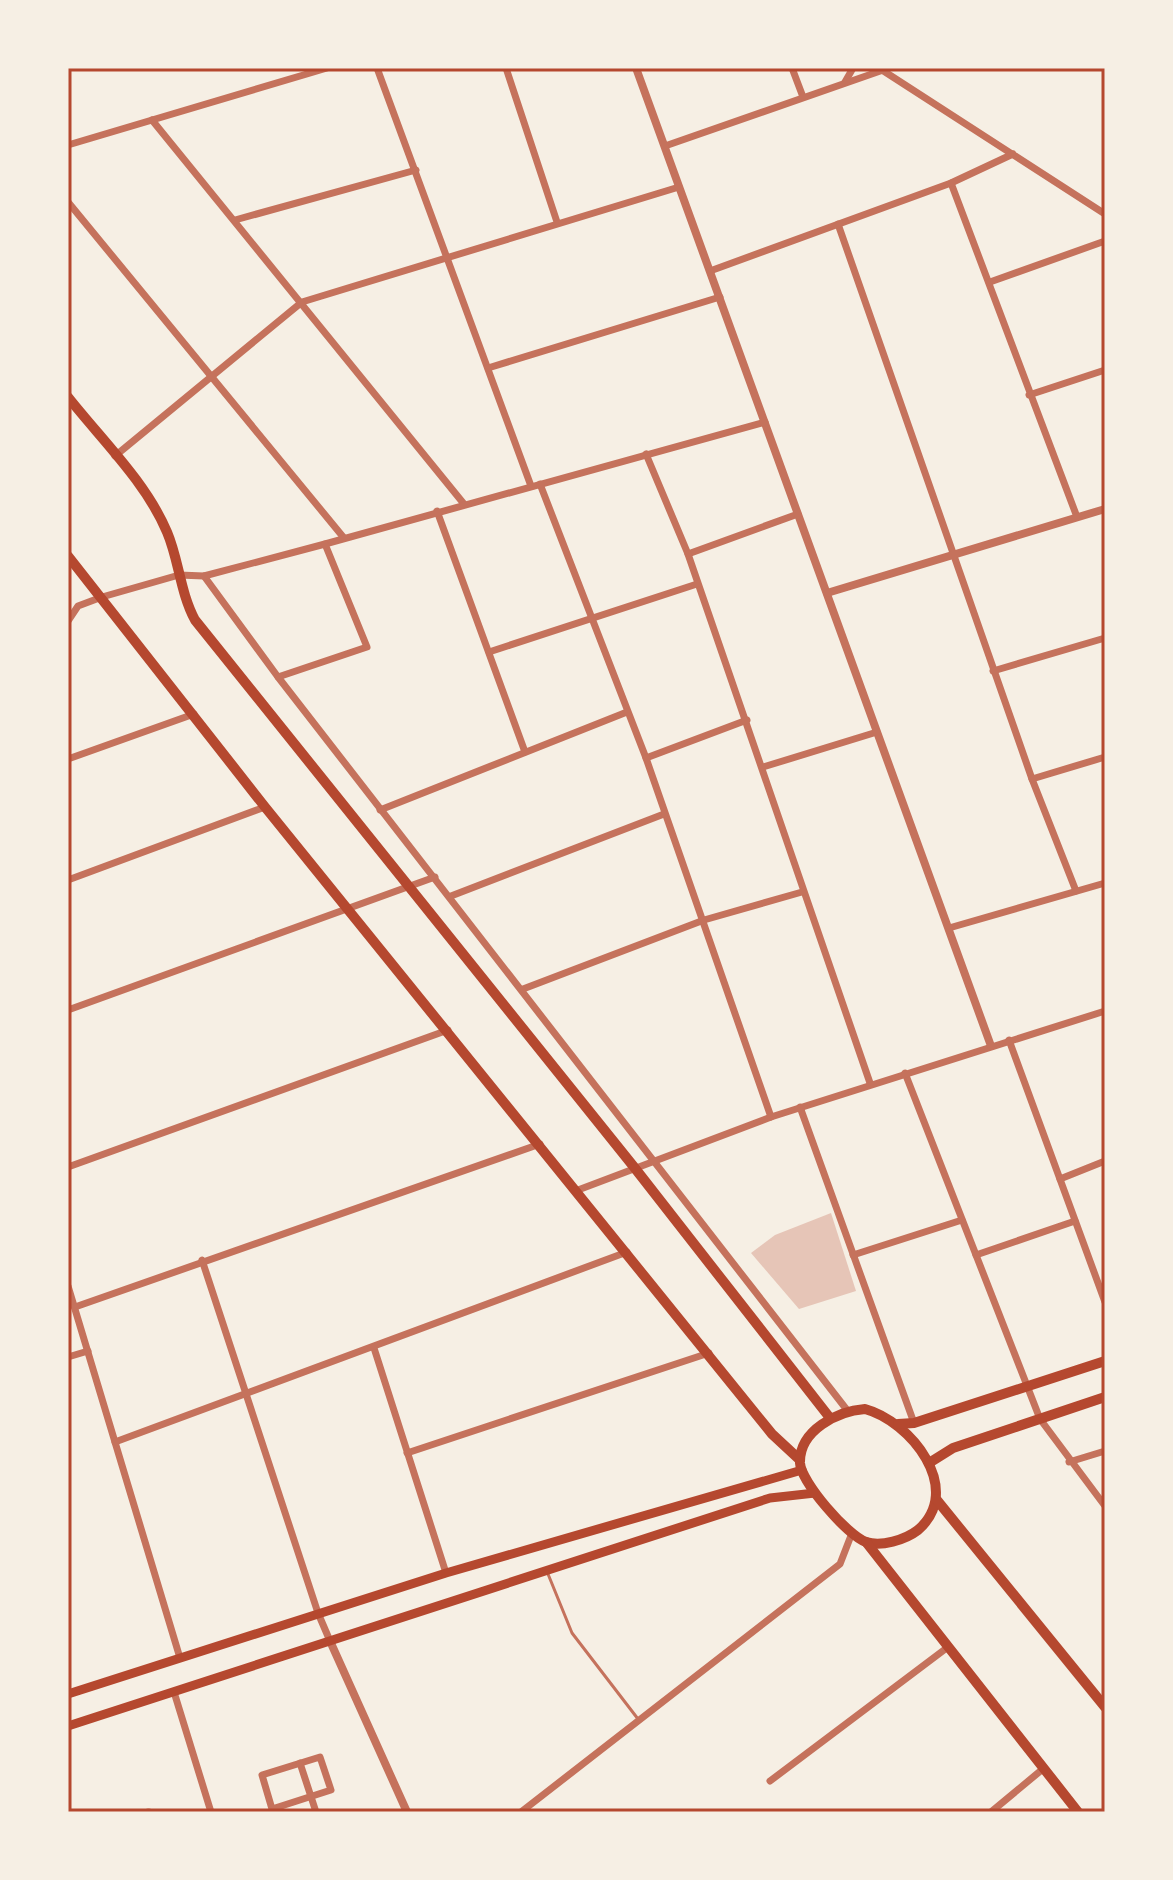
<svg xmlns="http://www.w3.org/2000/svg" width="1173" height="1880" viewBox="0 0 1173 1880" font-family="'Sofia Sans Condensed',sans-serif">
<rect width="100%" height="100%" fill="#f6efe4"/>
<polygon fill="#e6c5b7" points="831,1213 856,1291 799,1309 751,1253 775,1235"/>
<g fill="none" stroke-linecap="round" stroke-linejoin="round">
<polyline stroke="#c5725c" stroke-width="3" points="548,1574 572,1633 638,1719"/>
<g stroke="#c5725c" stroke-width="7">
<polyline points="377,68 531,486"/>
<polyline points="506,68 557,222"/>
<polyline points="792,68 803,97"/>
<polyline points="882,70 1105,214"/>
<polyline points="845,82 853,68"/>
<polyline points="152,120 464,504"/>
<polyline points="68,145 327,68"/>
<polyline points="665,146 886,69"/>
<polyline points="951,183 1077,517"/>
<polyline points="68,202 344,538"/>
<polyline points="235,220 416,170"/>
<polyline points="838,224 1032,779 1076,891"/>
<polyline points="710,271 951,183 1013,154"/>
<polyline points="990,282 1105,241"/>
<polyline points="488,368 720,297"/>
<polyline points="1029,395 1105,370"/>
<polyline points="646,454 688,554 798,514"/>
<polyline points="115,456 302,302 679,187"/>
<polyline points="540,484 646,758 771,1117"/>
<polyline points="437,511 525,752"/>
<polyline points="688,554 870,1083"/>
<polyline points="204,576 278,677 847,1410"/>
<polyline points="68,621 78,606 102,597 179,575 204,576 325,544 765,422"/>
<polyline points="489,652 697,584"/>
<polyline points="993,671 1105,638"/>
<polyline points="278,677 367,647 325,544"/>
<polyline points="646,758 747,720"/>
<polyline points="68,759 194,714"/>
<polyline points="763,767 877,732"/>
<polyline points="1032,779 1105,757"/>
<polyline points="380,810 627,712"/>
<polyline points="68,880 265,807"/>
<polyline points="451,896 664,814"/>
<polyline points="949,928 1105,883"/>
<polyline points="523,989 704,920 802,892"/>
<polyline points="68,1010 435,877"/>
<polyline points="1009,1040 1105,1302"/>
<polyline points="905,1073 1040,1419 1105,1506"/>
<polyline points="800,1107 914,1423"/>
<polyline points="68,1167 448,1030"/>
<polyline points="1060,1179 1105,1161"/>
<polyline points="578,1190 771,1117 1105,1011"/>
<polyline points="853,1255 962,1220"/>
<polyline points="976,1255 1075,1221"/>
<polyline points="202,1260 318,1613 330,1641"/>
<polyline points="68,1286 180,1658"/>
<polyline points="75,1307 540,1144"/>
<polyline points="374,1348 446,1573"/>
<polyline points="68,1357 88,1351"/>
<polyline points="115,1442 627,1252"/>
<polyline points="407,1453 709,1353"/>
<polyline points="1069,1462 1105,1451"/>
<polyline points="174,1692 211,1812"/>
<polygon points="320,1757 331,1790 272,1809 262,1775"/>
<polyline points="300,1763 316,1812"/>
<polyline points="770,1781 948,1647"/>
<polyline points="148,1812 149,1812"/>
<polyline points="521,1812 840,1564 852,1533"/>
<polyline points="991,1812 1044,1768"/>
</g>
<g stroke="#c5725c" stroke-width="8">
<polyline points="636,68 991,1046"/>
<polyline points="827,593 1105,509"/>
<polyline points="330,1641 407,1812"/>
</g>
<g stroke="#b5482f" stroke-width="9">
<polyline points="68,1694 446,1573 802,1470"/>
<polyline points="68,1726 770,1498 815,1493"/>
</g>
<g stroke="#b5482f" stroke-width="10">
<path d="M68 397C101 439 146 482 167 532 179 560 180 592 195 620L634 1167 830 1418"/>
<polyline points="68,556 265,807 772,1434 800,1460"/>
<path d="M865 1409C910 1421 965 1489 918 1530 905 1540 881 1547 866 1542 848 1536 801 1482 800 1463 799 1430 838 1411 865 1409Z"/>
<polyline points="898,1424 914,1423 1105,1361"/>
<polyline points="929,1463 953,1448 1105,1397"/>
<polyline points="936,1499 1105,1707"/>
<polyline points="866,1542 1078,1812"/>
</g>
</g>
<rect width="1173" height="1880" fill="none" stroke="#f6efe4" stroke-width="140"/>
<rect x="70" y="70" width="1033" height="1740" fill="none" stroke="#b5482f" stroke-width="3"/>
</svg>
